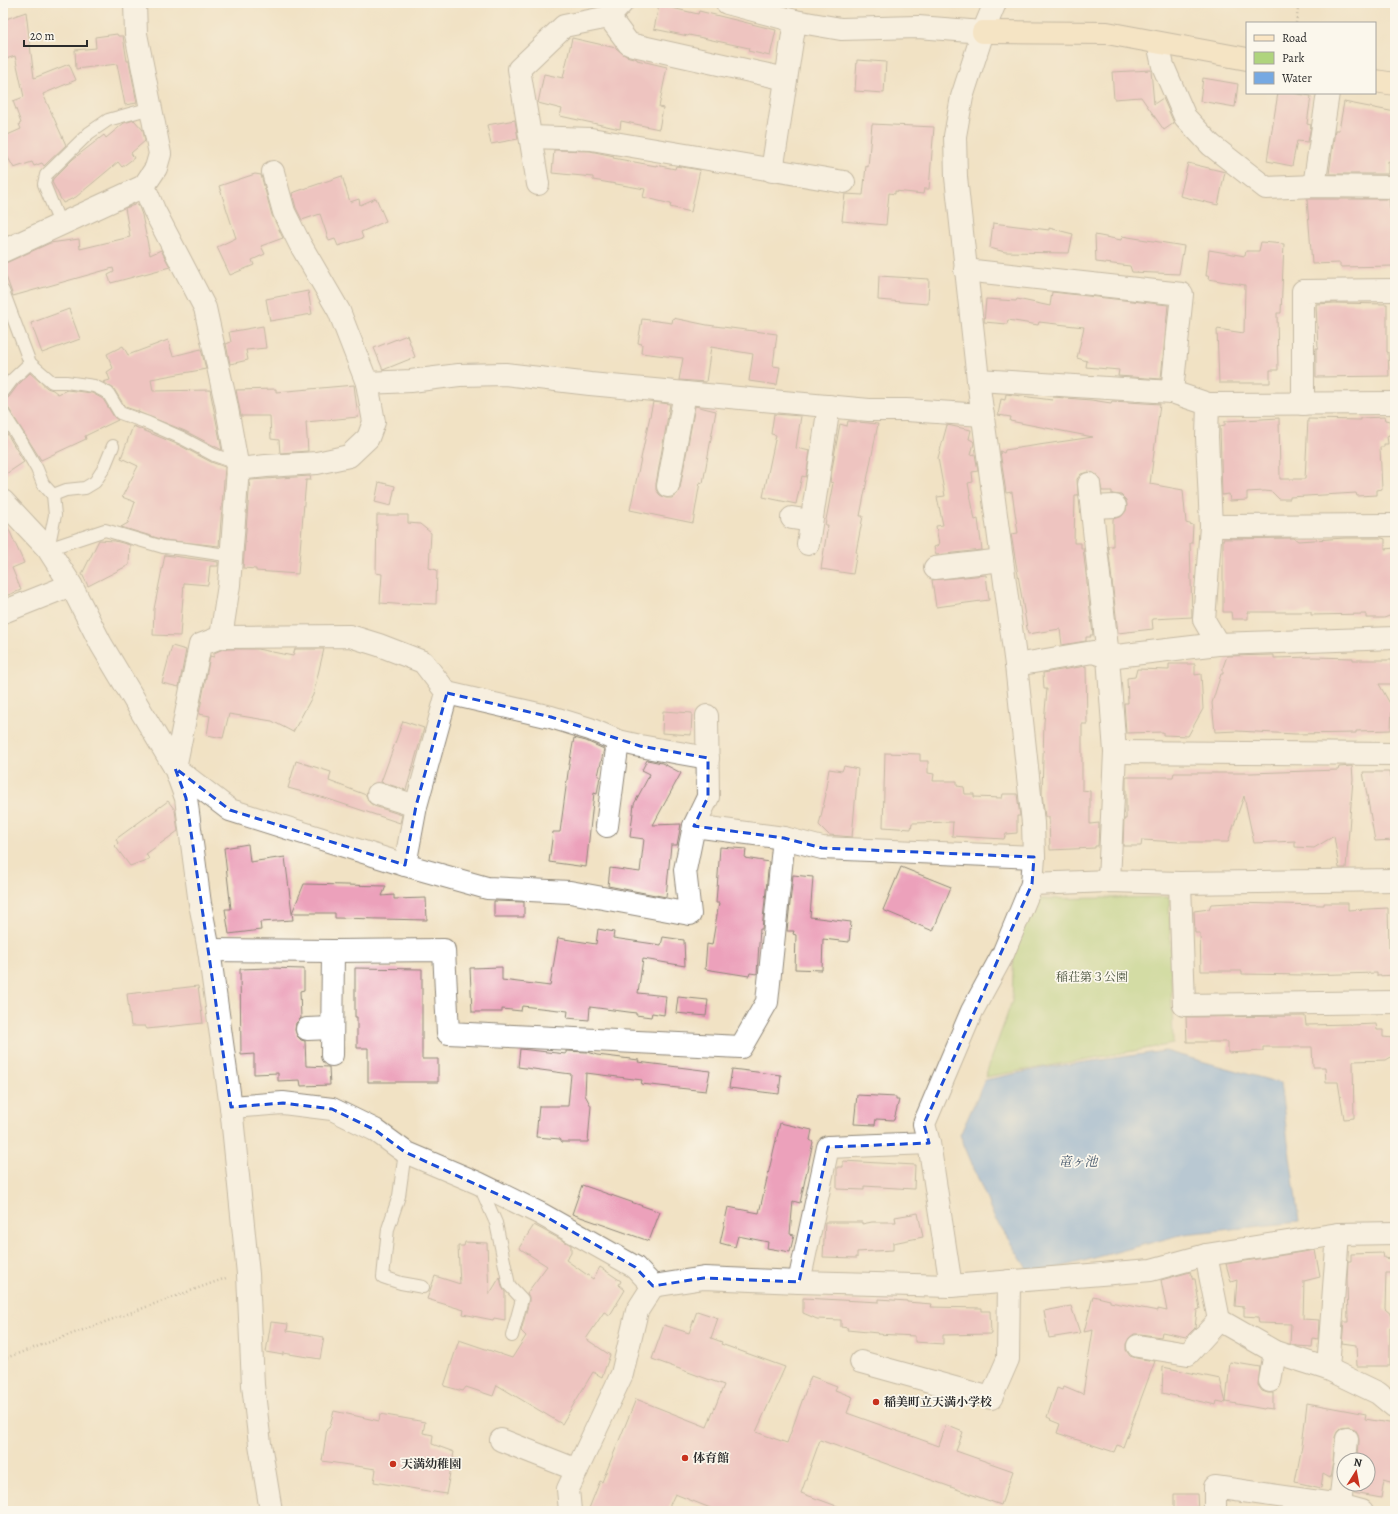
<svg xmlns="http://www.w3.org/2000/svg" width="1398" height="1514" viewBox="0 0 1398 1514" font-family="Alegreya,'Noto Serif JP',serif">
<rect width="100%" height="100%" fill="#fbf7ec"/>
<filter id="ink" filterUnits="userSpaceOnUse"><feTurbulence type="fractalNoise" baseFrequency=".025" numOctaves="2"/><feDisplacementMap in="SourceGraphic" scale="8" xChannelSelector="R" yChannelSelector="G"/><feConvolveMatrix kernelMatrix="1 2 1 2 8 2 1 2 1" color-interpolation-filters="sRGB"/></filter>
<filter id="wash" filterUnits="userSpaceOnUse"><feTurbulence type="fractalNoise" baseFrequency=".012" numOctaves="4" result="noise"/><feDisplacementMap in="SourceGraphic" scale="16" xChannelSelector="R" yChannelSelector="G"/><feGaussianBlur stdDeviation="0.9" result="paint"/><feColorMatrix in="noise" values="0 0 0 0 0 0 0 0 0 0 0 0 0 0 0 0 0 1.4 0 .05"/><feComposite in="paint" operator="in"/></filter>
<g filter="url(#wash)">
<rect width="100%" height="100%" fill="#f1e2c4"/>
<polygon fill="#afd47d" stroke="#6d8054" points="1169,897 1173,1044 985,1077 1012,1001 1014,945 1036,899"/>
<polygon fill="#76a9e2" stroke="#506a86" points="1165,1051 1280,1083 1299,1222 1184,1234 1031,1275 994,1217 960,1135 985,1080 1043,1068"/>
<g id="blocks">
<g fill="#eca1bb">
<polygon points="659,5 698,14 699,11 776,30 770,56 748,51 749,48 689,35 688,36 654,29"/>
<polygon points="26,12 34,78 69,64 76,80 43,94 66,145 44,166 42,163 34,166 32,162 14,168 7,156 3,157 3,137 21,129 19,124 21,123 13,101 24,97 15,56 3,60 3,20"/>
<polygon points="117,34 118,36 123,36 127,61 129,61 137,103 125,105 117,64 76,69 75,50 96,48 95,37"/>
<polygon points="572,38 616,48 626,56 637,59 637,60 667,67 659,107 663,108 659,129 621,121 620,129 560,116 562,109 538,103 544,74 563,78"/>
<polygon points="857,60 886,62 884,93 855,91"/>
<polygon points="1151,70 1154,104 1163,98 1174,123 1164,130 1141,97 1114,99 1112,72"/>
<polygon points="1203,78 1238,84 1235,107 1200,101"/>
<polygon points="1278,93 1292,93 1311,96 1307,124 1311,125 1308,142 1297,141 1292,166 1267,161"/>
<polygon points="1344,102 1395,112 1395,164 1388,161 1388,174 1329,174 1335,130 1339,130"/>
<polygon points="134,120 143,130 145,141 131,153 134,158 122,167 118,162 76,197 63,203 52,182 53,179 73,159 104,135 106,138 124,123"/>
<polygon points="515,120 518,139 491,144 487,125"/>
<polygon points="872,124 934,127 929,189 924,189 923,194 895,191 895,194 889,193 886,225 842,221 845,194 863,195 866,166 868,167"/>
<polygon points="554,150 590,151 614,156 613,158 656,166 656,165 675,169 676,166 700,170 691,212 670,207 671,204 643,197 645,189 593,180 593,177 552,173"/>
<polygon points="1188,163 1225,172 1218,205 1180,196"/>
<polygon points="255,174 261,175 272,215 283,238 261,246 265,254 252,260 254,265 230,275 217,247 236,238 219,186"/>
<polygon points="342,176 350,202 359,199 360,205 376,198 386,221 361,232 363,238 338,246 335,239 329,241 320,214 302,220 296,208 292,193"/>
<polygon points="1307,199 1389,199 1390,208 1395,208 1395,266 1340,267 1340,263 1312,264"/>
<polygon points="138,204 142,215 150,255 161,250 170,267 111,283 108,275 114,272 113,268 13,296 3,268 3,263 8,262 50,243 79,239 80,249 130,237 125,208"/>
<polygon points="993,223 1049,230 1049,228 1073,234 1069,253 1005,252 990,248"/>
<polygon points="1095,235 1121,240 1122,236 1184,246 1179,274 1132,272 1130,266 1096,262"/>
<polygon points="1261,242 1284,244 1281,313 1277,313 1278,370 1270,370 1270,383 1219,383 1217,329 1244,333 1245,285 1208,279 1209,276 1206,276 1209,250 1245,256 1246,251 1259,251"/>
<polygon points="879,276 929,279 928,304 878,300"/>
<polygon points="308,291 312,314 270,321 266,299"/>
<polygon points="1052,292 1168,305 1161,379 1118,376 1119,370 1086,367 1087,361 1077,358 1084,327 1039,322 1038,325 1008,320 1007,324 984,322 986,299 1016,301 1017,299 1050,306"/>
<polygon points="1334,303 1387,304 1387,352 1388,352 1389,376 1316,377 1316,348 1318,348 1316,304"/>
<polygon points="69,309 80,339 42,353 31,323"/>
<polygon points="673,318 707,325 777,334 773,366 780,367 777,385 749,381 753,354 711,347 706,382 679,380 683,358 641,353 642,344 638,343 642,319 672,323"/>
<polygon points="263,326 266,348 246,350 248,360 230,364 226,344 231,342 229,332"/>
<polygon points="407,335 415,357 383,370 374,348"/>
<polygon points="168,340 173,356 201,349 206,369 151,379 153,391 210,390 222,450 185,431 138,412 139,410 137,411 125,407 114,389 103,382 110,380 107,372 113,368 107,354 123,346 128,355"/>
<polygon points="30,373 47,388 53,390 58,394 67,390 92,393 103,399 114,417 118,420 85,436 86,439 41,460 9,409 3,406 3,401 9,397 18,385"/>
<polygon points="354,385 358,417 306,422 308,451 280,453 279,440 271,439 270,416 241,416 236,390 276,389 276,392"/>
<polygon points="1006,394 1052,400 1053,397 1091,400 1111,403 1112,401 1160,404 1150,484 1183,490 1186,523 1193,525 1192,543 1190,543 1192,617 1152,619 1153,629 1118,633 1108,546 1113,546 1113,519 1122,516 1126,511 1127,505 1126,500 1121,495 1112,494 1112,491 1102,491 1099,477 1094,473 1088,472 1081,474 1077,479 1078,495 1075,495 1074,543 1081,543 1081,548 1083,548 1093,635 1090,635 1091,637 1086,637 1086,641 1062,645 1060,629 1028,634 1011,534 1018,533 1012,492 1006,493 1000,451 1004,453 1005,450 1093,437 1010,421 1011,417 998,415 1001,399 1005,400"/>
<polygon points="653,402 670,404 656,484 656,490 660,495 666,498 672,498 677,494 680,488 695,406 716,411 703,483 700,482 693,523 630,510"/>
<polygon points="774,414 801,416 796,448 810,451 806,477 802,476 796,504 763,497 776,435 771,434"/>
<polygon points="1384,417 1385,420 1390,421 1391,434 1387,436 1388,444 1384,444 1384,447 1380,447 1382,489 1377,490 1377,495 1357,496 1356,493 1290,497 1290,499 1279,499 1272,492 1265,491 1247,492 1247,500 1230,501 1229,494 1222,495 1220,426 1225,425 1225,421 1279,418 1280,479 1305,479 1308,419 1361,420 1361,418"/>
<polygon points="848,421 878,424 860,516 863,516 856,552 857,552 853,574 821,569 828,525 825,525 833,483 830,482 835,451 840,424 847,426"/>
<polygon points="947,425 971,430 969,439 973,441 974,443 971,455 975,454 978,471 972,472 973,482 968,483 975,520 978,519 982,550 936,555 934,547 939,545 936,526 943,525 937,497 945,496 938,458"/>
<polygon points="133,426 179,445 211,462 225,467 219,546 164,540 121,527 128,523 135,502 122,497 138,466 121,458"/>
<polygon points="3,427 24,462 3,476"/>
<polygon points="310,476 311,480 306,480 298,574 256,571 256,569 243,568 250,480"/>
<polygon points="379,482 395,486 391,506 375,502"/>
<polygon points="377,515 408,515 408,523 420,524 431,533 429,568 437,570 436,604 409,603 409,605 380,603 382,574 376,573"/>
<polygon points="3,519 6,523 24,563 12,568 21,590 3,597"/>
<polygon points="1294,538 1298,541 1345,538 1382,538 1385,539 1385,549 1395,548 1395,614 1384,618 1366,618 1366,614 1311,615 1311,612 1248,612 1248,619 1232,619 1231,612 1223,612 1223,539"/>
<polygon points="99,540 115,541 130,545 129,565 88,586 82,574"/>
<polygon points="165,555 218,562 218,566 210,566 208,585 184,583 180,636 153,635 154,609"/>
<polygon points="986,575 989,600 936,607 932,580"/>
<polygon points="172,646 186,650 179,687 162,683"/>
<polygon points="223,649 257,649 293,656 295,649 324,649 313,695 293,732 272,721 229,714 223,738 207,735 210,716 199,714 210,656 214,657 214,653"/>
<polygon points="1274,655 1274,658 1314,657 1353,658 1353,660 1392,660 1393,684 1379,684 1392,707 1391,730 1356,731 1356,733 1295,734 1237,731 1215,732 1212,703 1221,674 1223,674 1223,667 1227,656"/>
<polygon points="1169,664 1195,664 1195,675 1201,674 1203,709 1188,736 1163,735 1163,732 1126,733 1124,703 1128,703 1127,678 1135,677 1137,669 1169,670"/>
<polygon points="1086,666 1087,724 1082,724 1082,790 1090,791 1090,824 1099,823 1098,846 1095,846 1095,848 1050,850 1049,817 1045,817 1042,794 1044,722 1047,689 1044,689 1043,673"/>
<polygon points="663,711 692,713 691,735 662,733"/>
<polygon points="403,721 424,728 406,790 381,782"/>
<polygon points="574,738 586,741 604,749 598,776 600,776 597,794 594,793 586,867 549,862 553,832 560,832 569,765"/>
<polygon points="885,753 920,754 920,761 928,761 928,773 934,774 933,781 957,781 957,786 964,787 965,794 974,794 974,797 1002,798 1003,794 1017,794 1020,816 1017,816 1017,833 1006,834 1004,839 952,836 953,822 912,823 911,829 883,827"/>
<polygon points="647,760 662,763 681,773 653,825 681,824 677,845 671,845 666,897 608,886 610,868 640,872 644,839 630,837 634,804 650,774 642,770"/>
<polygon points="296,761 331,772 329,781 366,795 369,802 374,806 402,815 400,823 328,799 288,788"/>
<polygon points="844,766 858,769 852,837 829,835 819,825 826,794 825,793 829,769 842,771"/>
<polygon points="1352,766 1353,779 1346,868 1339,868 1334,836 1314,848 1295,847 1295,841 1254,843 1244,796 1228,842 1179,842 1142,840 1141,846 1123,846 1124,819 1126,819 1126,777 1173,777 1174,773 1251,773 1338,770 1339,767"/>
<polygon points="1363,772 1389,772 1390,777 1395,777 1395,840 1375,841"/>
<polygon points="168,801 175,810 178,831 146,854 149,859 130,866 115,846 118,843 116,839"/>
<polygon points="248,844 250,862 285,857 292,913 304,884 386,886 382,896 394,895 394,899 426,898 427,920 335,918 335,913 292,913 293,920 260,922 261,930 229,934 225,909 231,909 224,848"/>
<polygon points="720,847 746,849 745,858 769,862 762,929 760,929 757,974 750,973 749,976 705,969 707,944 712,945 719,903 716,903"/>
<polygon points="901,867 951,887 933,931 883,910"/>
<polygon points="793,875 813,877 810,917 851,922 849,942 823,939 822,970 795,969 796,935 793,934 794,931 787,931"/>
<polygon points="494,901 524,902 524,917 494,917"/>
<polygon points="1231,903 1324,905 1324,903 1348,903 1348,910 1388,908 1389,948 1395,948 1395,975 1377,976 1377,973 1305,975 1242,974 1242,971 1201,971 1200,933 1195,933 1194,911 1209,909 1211,904"/>
<polygon points="598,929 614,932 613,938 661,945 663,937 684,940 685,966 643,959 638,993 666,996 664,1015 652,1013 651,1017 636,1015 636,1013 590,1007 589,1020 567,1018 568,1011 522,1006 521,1011 502,1009 502,1012 472,1012 470,968 502,967 502,980 550,986 558,938 596,944"/>
<polygon points="270,968 304,969 304,990 300,991 301,1018 296,1023 295,1030 297,1036 301,1040 305,1041 306,1066 329,1067 330,1085 301,1086 300,1080 278,1081 278,1073 254,1074 254,1054 241,1055 240,969"/>
<polygon points="355,968 422,969 422,1059 438,1059 438,1082 368,1082 368,1048 357,1048 357,1017 355,1017"/>
<polygon points="198,986 203,1023 147,1029 145,1026 131,1026 127,994"/>
<polygon points="678,997 708,1000 706,1016 676,1013"/>
<polygon points="1305,1016 1306,1025 1351,1024 1351,1025 1376,1024 1377,1030 1383,1030 1383,1037 1393,1038 1393,1056 1386,1060 1353,1061 1354,1118 1344,1119 1338,1082 1326,1082 1325,1067 1313,1067 1312,1047 1263,1047 1263,1051 1228,1053 1228,1042 1187,1042 1186,1017"/>
<polygon points="520,1049 566,1054 566,1051 588,1052 597,1055 639,1060 638,1062 710,1071 706,1091 641,1084 642,1080 586,1073 585,1095 591,1106 588,1142 562,1142 560,1139 536,1137 539,1106 568,1106 571,1074 518,1067"/>
<polygon points="732,1069 781,1075 779,1094 729,1088"/>
<polygon points="857,1095 896,1097 896,1100 899,1100 894,1120 876,1119 875,1125 854,1124"/>
<polygon points="780,1123 812,1130 810,1140 813,1142 800,1203 793,1201 790,1234 794,1235 790,1252 767,1248 768,1242 738,1236 735,1247 720,1243 728,1207 759,1213"/>
<polygon points="843,1161 915,1165 914,1189 864,1186 864,1190 837,1189 837,1167 843,1167"/>
<polygon points="582,1185 660,1212 649,1241 572,1214"/>
<polygon points="918,1213 923,1237 893,1243 893,1250 857,1252 857,1258 823,1257 825,1222 862,1222 862,1224 872,1222 896,1222 895,1217"/>
<polygon points="534,1225 571,1245 571,1252 566,1260 593,1279 600,1267 621,1281 619,1285 625,1290 610,1315 604,1312 586,1339 610,1355 602,1377 593,1372 562,1424 497,1385 493,1396 466,1387 463,1391 444,1386 459,1340 512,1358 526,1336 521,1331 529,1301 529,1297 527,1293 547,1266 519,1248"/>
<polygon points="465,1242 487,1243 489,1295 500,1277 502,1287 505,1292 505,1320 494,1318 493,1320 463,1314 464,1310 427,1299 435,1276 460,1284 458,1246 464,1246"/>
<polygon points="1315,1250 1320,1277 1304,1281 1303,1319 1319,1320 1318,1339 1313,1338 1312,1347 1297,1346 1290,1344 1291,1324 1259,1323 1258,1317 1244,1316 1244,1307 1235,1306 1237,1280 1231,1282 1226,1264"/>
<polygon points="1383,1253 1384,1258 1395,1260 1395,1273 1386,1273 1385,1309 1392,1315 1392,1328 1390,1328 1390,1366 1357,1366 1356,1345 1342,1343 1344,1322 1348,1322 1347,1279 1348,1261 1351,1261 1351,1254"/>
<polygon points="1190,1272 1193,1279 1195,1279 1200,1309 1197,1310 1195,1328 1186,1337 1162,1332 1161,1337 1140,1334 1134,1334 1129,1338 1126,1344 1126,1350 1130,1356 1136,1358 1155,1361 1123,1447 1117,1445 1114,1452 1057,1433 1060,1424 1050,1420 1051,1419 1047,1417 1057,1388 1062,1390 1064,1386 1083,1394 1093,1330 1084,1332 1093,1296 1110,1300 1110,1302 1158,1311 1158,1309 1167,1311 1161,1280"/>
<polygon points="803,1298 879,1302 879,1299 907,1301 907,1302 932,1304 931,1307 982,1308 982,1311 990,1311 991,1334 943,1335 943,1344 915,1342 915,1336 877,1334 878,1333 847,1330 848,1328 841,1327 841,1320 817,1319 803,1313"/>
<polygon points="1071,1306 1080,1333 1049,1338 1044,1311"/>
<polygon points="697,1311 718,1318 711,1338 722,1342 721,1344 785,1367 756,1432 787,1443 811,1376 837,1386 835,1390 853,1397 847,1413 939,1446 946,1425 963,1432 956,1451 1013,1471 1001,1505 820,1440 801,1493 845,1509 845,1511 718,1511 675,1494 667,1511 588,1511 600,1481 602,1482 636,1399 707,1427 724,1385 652,1359 664,1325 689,1333"/>
<polygon points="271,1322 288,1324 287,1331 324,1337 320,1359 283,1353 283,1355 266,1352"/>
<polygon points="1230,1362 1260,1367 1258,1385 1262,1391 1268,1393 1273,1393 1273,1409 1265,1408 1264,1409 1226,1402"/>
<polygon points="1163,1367 1220,1379 1226,1403 1217,1401 1216,1405 1162,1393"/>
<polygon points="1307,1403 1366,1414 1365,1419 1395,1424 1395,1483 1384,1480 1381,1498 1354,1493 1355,1484 1368,1484 1368,1460 1358,1460 1359,1440 1358,1434 1355,1429 1349,1427 1341,1428 1337,1432 1335,1437 1333,1462 1330,1478 1323,1474 1321,1488 1295,1482 1302,1446"/>
<polygon points="334,1411 379,1421 380,1414 425,1422 423,1433 433,1435 432,1444 454,1452 446,1494 374,1482 376,1469 322,1461 327,1428 329,1428"/>
<polygon points="1174,1494 1197,1494 1198,1511 1174,1511"/>
</g>
</g>
</g>
<g filter="url(#ink)">
<use href="#blocks" fill-opacity="0" stroke="#8e8678" stroke-width="1"/>
<g fill="none" stroke-linecap="round" stroke-linejoin="round">
<g stroke="#8e8678" stroke-width="14">
<g id="lane">
<polyline points="61,226 44,184 46,175 89,133 108,120 151,108"/>
<polyline points="3,291 30,363 52,382 66,382 94,386 108,393 120,413 148,423 182,438 214,455 237,463"/>
<polyline points="3,392 12,380 30,363"/>
<polyline points="3,413 22,443 37,469 43,484 53,495 55,515 48,549"/>
<polyline points="53,495 66,490 85,488 95,482 104,468 113,446"/>
<polyline points="48,549 105,530 163,547 186,549 232,556"/>
<polyline points="405,1152 399,1196 388,1229 383,1277 401,1283 423,1287"/>
<polyline points="479,1184 496,1223 509,1285 522,1299 512,1336"/>
</g>
</g>
<g stroke="#8e8678" stroke-width="24">
<g id="street">
<polyline points="135,3 136,34 160,154 156,168 144,186 154,210 205,308 226,403 238,469 229,585 221,637"/>
<polyline points="727,3 795,21 841,29 918,27 983,32"/>
<polyline points="609,17 629,44 786,79"/>
<polyline points="1158,43 1163,66 1185,117 1211,145 1266,188 1314,186 1395,187"/>
<polyline points="531,137 591,139 844,182"/>
<polyline points="772,171 795,21"/>
<polyline points="538,184 519,69 564,26 609,17 622,3"/>
<polyline points="1314,186 1328,93"/>
<polyline points="3,251 144,186"/>
<polyline points="965,270 1182,294 1172,392"/>
<polyline points="978,380 1172,392 1208,404 1395,403"/>
<polyline points="367,383 411,381 459,375 505,374 590,384 869,410 906,410 983,415"/>
<polyline points="1208,404 1207,437 1211,526 1204,620 1218,644"/>
<polyline points="1303,404 1303,291 1395,290"/>
<polyline points="238,469 266,466 317,463 349,456 368,438 374,422 367,383 339,311 300,244 284,212 273,172"/>
<polyline points="1089,484 1108,657 1115,752 1109,881"/>
<polyline points="668,486 685,393"/>
<polyline points="3,501 48,549 71,585 101,644 175,768 186,798 200,904 209,950 231,1107 248,1274 253,1385 260,1444 271,1511"/>
<polyline points="1092,507 1115,506"/>
<polyline points="792,518 811,521"/>
<polyline points="1211,526 1395,525"/>
<polyline points="808,544 829,406"/>
<polyline points="935,568 1002,560"/>
<polyline points="3,612 71,585"/>
<polyline points="1016,665 1093,652 1108,657 1218,644 1395,638"/>
<polyline points="1115,752 1395,754"/>
<polyline points="175,768 230,810 405,865 487,888 570,892 690,914 685,870 694,826 784,838 822,848 1034,857"/>
<polyline points="175,768 200,645 221,637 350,636 379,645 423,662 447,693 551,717 590,729 618,741 640,746 708,758"/>
<polyline points="378,794 416,806"/>
<polyline points="607,826 618,741"/>
<polyline points="694,826 708,797 707,716"/>
<polyline points="405,865 416,806 447,693"/>
<polyline points="1180,883 1184,1005 1395,1002"/>
<polyline points="1032,884 1109,881 1180,883 1395,880"/>
<polyline points="209,950 333,951 444,950 448,1033 741,1047 767,1002 784,838"/>
<polyline points="307,1029 332,1028"/>
<polyline points="332,1055 333,951"/>
<polyline points="231,1107 283,1103 332,1109 375,1130 405,1152 478,1183 541,1214 635,1267 653,1286"/>
<polyline points="1206,1255 1219,1320 1275,1352 1328,1369 1378,1393 1395,1407"/>
<polyline points="799,1282 828,1147 929,1143"/>
<polyline points="951,1286 929,1143 924,1124 972,1011 1003,954 1032,884 1034,857 1033,823 1016,665 978,380 956,177 955,136 962,97 983,32 995,3"/>
<polyline points="1138,1346 1188,1354 1219,1320"/>
<polyline points="861,1362 991,1398 1008,1359 1009,1281"/>
<polyline points="1328,1369 1338,1234"/>
<polyline points="1270,1381 1275,1352"/>
<polyline points="501,1440 577,1470"/>
<polyline points="1345,1460 1347,1439"/>
<polyline points="1340,1505 1344,1468"/>
<polyline points="570,1511 568,1489 622,1374 637,1311 653,1286 704,1278 799,1282 951,1286 1151,1270 1206,1255 1338,1234 1395,1233"/>
<polyline points="1215,1511 1215,1487 1340,1505 1362,1511"/>
</g>
</g>
<g stroke="#8e8678" stroke-width="24">
<g id="secondary">
<polyline points="983,32 1107,33 1247,59"/>
<polyline points="1375,81 1395,84"/>
</g>
</g>
<g stroke="#8e8678" stroke-width="2.5" stroke-dasharray="1 3" stroke-linecap="butt">
<polyline points="1296,23 1299,3"/>
<polyline points="3,1359 226,1278"/>
</g>
<use href="#lane" stroke="#fff" stroke-width="12"/>
<use href="#street" stroke="#fff" stroke-width="22"/>
<use href="#secondary" stroke="#fbe6c4" stroke-width="22"/>
</g>
</g>
<path d="M0 0H1398V1514H0ZM447 693 551 717 640 746 708 758V797L694 826 784 838 822 848 1034 857 1032 884 924 1124 929 1143 828 1147 799 1282 704 1278 653 1286 635 1267 541 1214 405 1152 375 1130 332 1109 283 1103 231 1107 186 798 175 768 230 810 405 865 416 806Z" fill="#f1e2c4" fill-opacity=".55" fill-rule="evenodd"/>
<path fill="none" stroke="#1d4ed8" stroke-width="3" stroke-dasharray="8 5" stroke-linejoin="round" d="M447 693 551 717 640 746 708 758V797L694 826 784 838 822 848 1034 857 1032 884 924 1124 929 1143 828 1147 799 1282 704 1278 653 1286 635 1267 541 1214 405 1152 375 1130 332 1109 283 1103 231 1107 186 798 175 768 230 810 405 865 416 806Z"/>
<g fill="#c8321e" stroke="#fbf7ec" stroke-width="1.5">
<circle cx="876" cy="1402" r="4"/>
<circle cx="685" cy="1458" r="4"/>
<circle cx="393" cy="1464" r="4"/>
</g>
<g text-anchor="middle" dominant-baseline="central" stroke-width="3.5" stroke-linejoin="round" paint-order="stroke">
<g font-size="12" fill="#4c5540" stroke="#fbf7ec">
<text x="1092" y="977">稲荘第３公園</text>
</g>
<g font-size="12" font-weight="bold" fill="#2b2b2b" stroke="#fbf7ec" text-anchor="start">
<text x="884" y="1402">稲美町立天満小学校</text>
<text x="693" y="1458">体育館</text>
<text x="401" y="1464">天満幼稚園</text>
</g>
<g font-size="13" font-style="italic" fill="#45576b" stroke="#fbf7ec">
<text x="1078" y="1161">竜ヶ池</text>
</g>
</g>
<rect width="1398" height="1514" fill="none" stroke="#fbf7ec" stroke-width="16"/>
<rect x="1246" y="22" width="130" height="72" fill="#fbf7ec" stroke="#a8a59f"/>
<rect x="1254" y="35" width="20" height="6" fill="#fbe6c4" stroke="#a8a59f"/>
<text x="1282" y="42" font-size="12" fill="#2b2b2b">Road</text>
<rect x="1254" y="52" width="20" height="12" fill="#afd47d" stroke="#a8a59f"/>
<text x="1282" y="62" font-size="12" fill="#2b2b2b">Park</text>
<rect x="1254" y="72" width="20" height="12" fill="#76a9e2" stroke="#a8a59f"/>
<text x="1282" y="82" font-size="12" fill="#2b2b2b">Water</text>
<g transform="translate(1356 1472) rotate(11)"><circle r="19" fill="#fbf7ec" stroke="#a8a59f"/>
<path d="M0-3L7 15L0 10L-7 15Z" fill="#c8321e"/>
<text y="-6" font-size="11" font-weight="bold" text-anchor="middle" fill="#2b2b2b">N</text>
</g>
<path d="M24 40v6h63v-6" fill="none" stroke="#2b2b2b" stroke-width="2"/>
<text x="30" y="40" font-size="12" fill="#2b2b2b" stroke="#fbf7ec" stroke-width="3" paint-order="stroke">20 m</text>
</svg>
